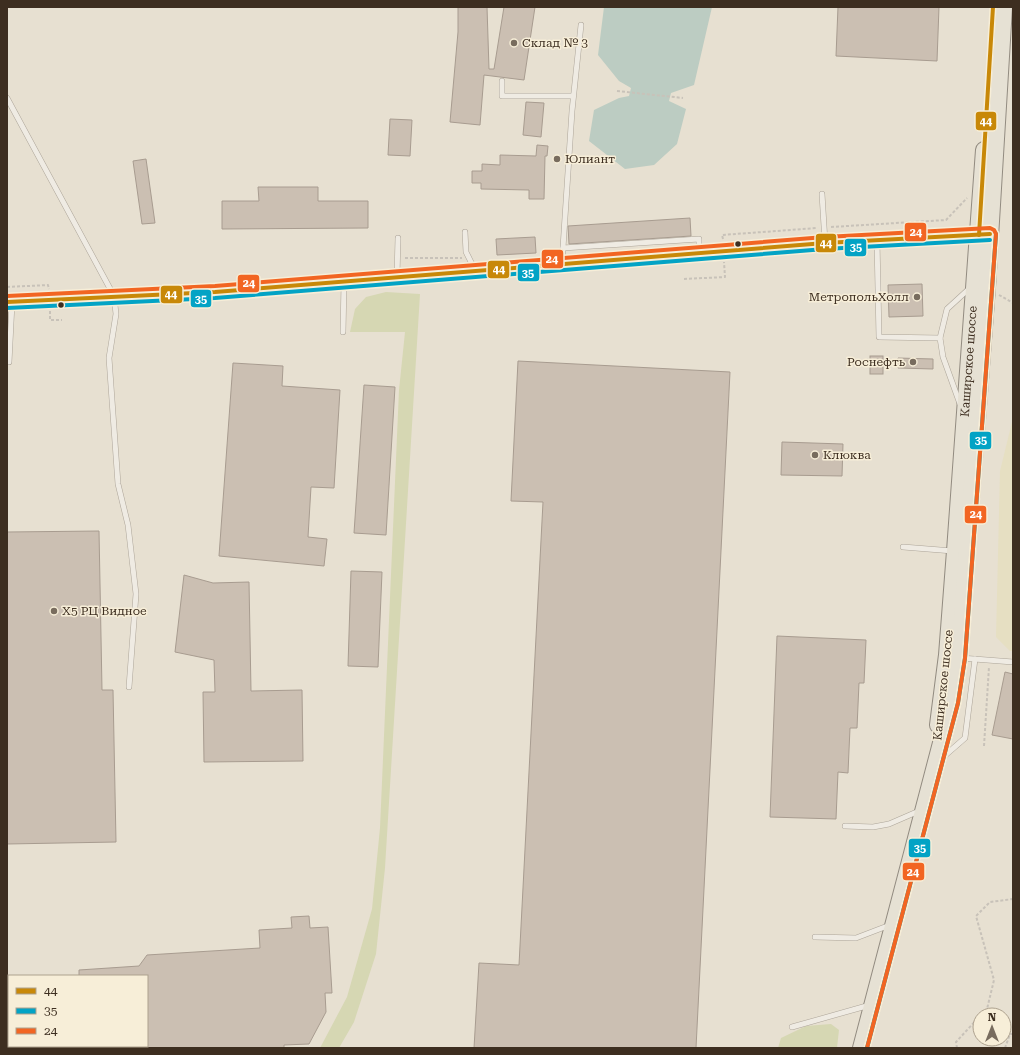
<svg xmlns="http://www.w3.org/2000/svg" width="1020" height="1055" viewBox="0 0 1020 1055" font-family="'Roboto Serif',serif">
<rect width="100%" height="100%" fill="#e7e0d1"/>
<polygon fill="#e6dfc2" points="1013,395 1013,651 1010,651 996,637 1000,471 1012,422"/>
<g fill="#d6d7b3">
<polygon points="386,292 420,294 385,868 376,954 354,1022 339,1048 320,1048 347,997 372,909 380,828 399,390 405,332 350,332 355,309 366,297"/>
<polygon points="831,1024 839,1030 837,1048 778,1048 781,1038 806,1026"/>
</g>
<polygon fill="#bcccc2" points="604,7 712,7 694,85 671,93 669,101 686,109 677,144 654,165 625,169 589,141 594,110 619,98 629,96 631,88 619,81 598,55"/>
<g fill="#cbbfb2" stroke="#a89c90">
<polygon points="458,7 487,7 489,69 494,69 504,7 535,7 524,80 484,75 480,125 450,122 458,32"/>
<polygon points="838,7 939,7 937,61 836,56"/>
<polygon points="526,102 544,103 541,137 523,135"/>
<polygon points="390,119 412,120 410,156 388,155"/>
<polygon points="537,145 548,146 547,156 545,156 544,199 529,199 529,190 481,189 481,183 472,183 472,171 482,171 482,164 500,165 500,155 536,156"/>
<polygon points="146,159 155,223 142,224 133,161"/>
<polygon points="258,187 318,187 318,201 368,201 368,228 222,229 222,201 259,201"/>
<polygon points="690,218 691,236 569,244 568,226"/>
<polygon points="535,237 536,253 497,255 496,239"/>
<polygon points="922,284 923,316 889,317 888,285"/>
<rect x="870" y="356" width="13" height="18"/>
<polygon points="898,358 933,359 933,369 898,368"/>
<polygon points="518,361 730,372 696,1048 474,1048 479,963 519,965 543,502 511,501"/>
<polygon points="233,363 283,366 282,386 340,390 334,488 311,487 308,537 327,539 324,566 219,556"/>
<polygon points="364,385 395,387 386,535 354,533"/>
<polygon points="782,442 843,444 842,476 781,475"/>
<polygon points="99,531 102,690 113,690 116,842 7,844 7,532"/>
<polygon points="351,571 382,572 378,667 348,666"/>
<polygon points="184,575 213,583 249,582 251,691 302,690 303,761 204,762 203,692 215,692 214,660 175,652"/>
<polygon points="777,636 866,640 864,683 859,683 857,728 850,728 848,773 838,772 836,819 770,817"/>
<polygon points="1005,672 1013,674 1013,739 992,735"/>
<polygon points="309,916 310,928 328,927 332,993 325,993 326,1012 309,1044 284,1045 284,1048 147,1048 147,976 79,976 79,970 139,966 147,955 260,948 259,930 292,928 291,917"/>
</g>
<g fill="none" stroke-linecap="round" stroke-linejoin="round">
<g stroke="#ada599" stroke-width="6">
<g id="service">
<polyline points="502,81 502,96 573,96"/>
<polyline points="7,98 114,296 116,314 109,358 118,484 128,525 136,594 129,687"/>
<polyline points="822,194 825,242"/>
<polyline points="465,232 466,252 475,270"/>
<polyline points="877,241 879,337 940,338 943,357 960,404"/>
<polyline points="563,248 699,239 699,252"/>
<polyline points="562,263 572,111 581,25"/>
<polyline points="397,276 398,238"/>
<polyline points="343,332 344,283"/>
<polyline points="940,338 947,309 971,287"/>
<polyline points="9,362 12,303"/>
<polyline points="903,547 953,551"/>
<polyline points="961,658 1013,662"/>
<polyline points="942,758 965,738 975,659"/>
<polyline points="845,826 873,827 889,824 919,811"/>
<polyline points="815,937 856,938 890,925"/>
<polyline points="792,1027 870,1005"/>
</g>
</g>
<g stroke="#9c958a" stroke-width="16">
<polyline id="secondary" points="7,302 215,292 825,243 988,234"/>
</g>
<g stroke="#928b80" stroke-width="18">
<g id="primary">
<path id="s1" d="M938 725 947 655 955 551 984 150"/>
<polyline points="861,1048 952,701 959,657 987,287 1004,7"/>
</g>
</g>
<g stroke="#c8c2b9" stroke-width="2" stroke-dasharray="3 2" stroke-linecap="butt">
<polyline points="617,91 683,98"/>
<polyline points="831,227 946,220 967,198"/>
<polyline points="723,239 722,235 817,228"/>
<polyline points="405,258 462,258"/>
<polyline points="684,279 725,277 724,262"/>
<polyline points="7,287 48,285 49,289"/>
<polyline points="999,295 1013,303"/>
<polyline points="50,311 50,320 62,320"/>
<polyline points="984,746 989,667"/>
<polyline points="981,1015 987,1009 994,980 976,916 990,902 1013,899"/>
<polyline points="957,1048 956,1042 980,1016"/>
<polyline points="1005,1048 1010,1034 1013,1034"/>
</g>
<use href="#service" stroke="#efebe3" stroke-width="5"/>
<use href="#secondary" stroke="#efebe3" stroke-width="14"/>
<use href="#primary" stroke="#e6e1d4" stroke-width="16"/>
<g stroke="#f7eed8" stroke-width="7">
<g id="bus-1">
<polyline points="979,235 993,7"/>
<polyline points="7,302 215,292 825,243 990,234"/>
</g>
</g>
<g stroke="#f7eed8" stroke-width="7">
<g id="bus-2">
<polyline points="7,308 215,298 825,249 990,240"/>
<polyline points="867,1048 958,703 965,658 996,234"/>
</g>
</g>
<g stroke="#f7eed8" stroke-width="7">
<polyline id="bus-3" points="7,296 215,286 825,237 990,228 994,230 996,234 965,658 958,703 867,1048"/>
</g>
<use href="#bus-1" stroke="#c88808" stroke-width="4"/>
<use href="#bus-2" stroke="#03a3c5" stroke-width="4"/>
<use href="#bus-3" stroke="#f26522" stroke-width="4"/>
</g>
<g fill="#786c5e" stroke="#f7eed8" stroke-width="1.5">
<circle cx="514" cy="43" r="4"/>
<circle cx="557" cy="159" r="4"/>
<circle cx="917" cy="297" r="4"/>
<circle cx="913" cy="362" r="4"/>
<circle cx="815" cy="455" r="4"/>
<circle cx="54" cy="611" r="4"/>
</g>
<g fill="#3d2e20" stroke="#f7eed8" stroke-width="1.5">
<circle cx="738" cy="244" r="3.5"/>
<circle cx="61" cy="305" r="3.5"/>
</g>
<g text-anchor="middle" dominant-baseline="central" stroke-width="3" stroke-linejoin="round" paint-order="stroke">
<g font-size="12" fill="#3d2e20" stroke="#f7eed8" text-anchor="start">
<text x="522" y="43">Склад № 3</text>
<text x="565" y="159">Юлиант</text>
<text x="909" y="297" text-anchor="end">МетропольХолл</text>
<text x="905" y="362" text-anchor="end">Роснефть</text>
<text x="823" y="455">Клюква</text>
<text x="62" y="611">X5 РЦ Видное</text>
</g>
<g font-size="12" fill="#3d2e20" stroke="#f7eed8">
<text stroke="none"><textPath href="#s1" startOffset="365">Каширское шоссе</textPath></text>
<text transform="translate(943 685) rotate(-84)">Каширское шоссе</text>
</g>
</g>
<g stroke="#f7eed8" stroke-width="1.5">
<rect x="975" y="111" width="22" height="20" rx="4" fill="#c88808"/>
<rect x="904" y="222" width="23" height="20" rx="4" fill="#f26522"/>
<rect x="815" y="233" width="22" height="20" rx="4" fill="#c88808"/>
<rect x="844" y="238" width="23" height="19" rx="4" fill="#03a3c5"/>
<rect x="541" y="249" width="23" height="20" rx="4" fill="#f26522"/>
<rect x="487" y="260" width="23" height="19" rx="4" fill="#c88808"/>
<rect x="517" y="263" width="23" height="19" rx="4" fill="#03a3c5"/>
<rect x="237" y="274" width="23" height="19" rx="4" fill="#f26522"/>
<rect x="160" y="285" width="23" height="19" rx="4" fill="#c88808"/>
<rect x="190" y="289" width="22" height="19" rx="4" fill="#03a3c5"/>
<rect x="969" y="431" width="23" height="19" rx="4" fill="#03a3c5"/>
<rect x="964" y="505" width="23" height="19" rx="4" fill="#f26522"/>
<rect x="908" y="838" width="23" height="20" rx="4" fill="#03a3c5"/>
<rect x="902" y="862" width="23" height="19" rx="4" fill="#f26522"/>
</g>
<g font-size="11" text-anchor="middle" font-weight="bold" fill="#fff">
<text x="986" y="125">44</text>
<text x="916" y="236">24</text>
<text x="826" y="247">44</text>
<text x="856" y="251">35</text>
<text x="552" y="263">24</text>
<text x="499" y="273">44</text>
<text x="528" y="277">35</text>
<text x="249" y="287">24</text>
<text x="171" y="298">44</text>
<text x="201" y="303">35</text>
<text x="981" y="444">35</text>
<text x="976" y="518">24</text>
<text x="920" y="852">35</text>
<text x="913" y="876">24</text>
</g>
<rect width="1020" height="1055" fill="none" stroke="#3d2e20" stroke-width="16"/>
<rect x="8" y="975" width="140" height="72" fill="#f7eed8" stroke="#ada18e"/>
<rect x="16" y="988" width="20" height="6" fill="#c88808" stroke="#ada18e"/>
<text x="44" y="995" font-size="12" fill="#3d2e20">44</text>
<rect x="16" y="1008" width="20" height="6" fill="#03a3c5" stroke="#ada18e"/>
<text x="44" y="1015" font-size="12" fill="#3d2e20">35</text>
<rect x="16" y="1028" width="20" height="6" fill="#f26522" stroke="#ada18e"/>
<text x="44" y="1035" font-size="12" fill="#3d2e20">24</text>
<g transform="translate(992 1027)"><circle r="19" fill="#f7eed8" stroke="#ada18e"/>
<path d="M0-3L7 15L0 10L-7 15Z" fill="#786c5e"/>
<text y="-6" font-size="11" font-weight="bold" text-anchor="middle" fill="#3d2e20">N</text>
</g>
</svg>
